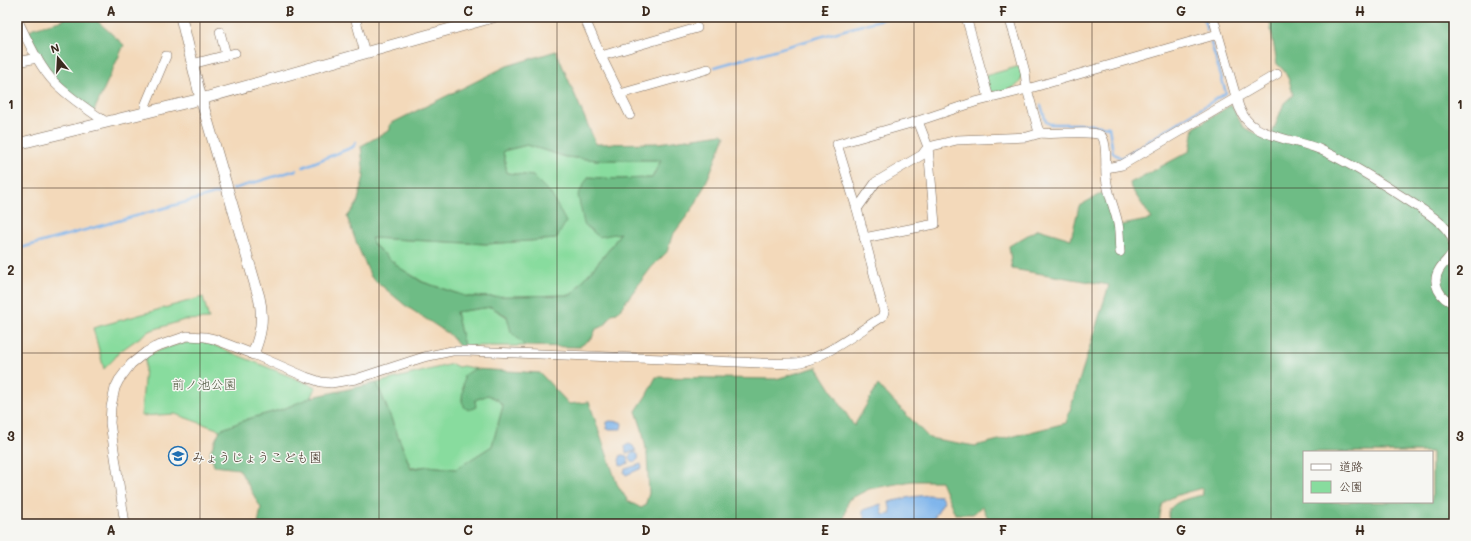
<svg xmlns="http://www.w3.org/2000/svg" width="1471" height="541" viewBox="0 0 1471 541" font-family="Mali,'Klee One',sans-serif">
<rect width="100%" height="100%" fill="#f6f6f2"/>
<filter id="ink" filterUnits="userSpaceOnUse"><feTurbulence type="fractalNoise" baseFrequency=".025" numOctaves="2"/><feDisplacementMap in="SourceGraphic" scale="8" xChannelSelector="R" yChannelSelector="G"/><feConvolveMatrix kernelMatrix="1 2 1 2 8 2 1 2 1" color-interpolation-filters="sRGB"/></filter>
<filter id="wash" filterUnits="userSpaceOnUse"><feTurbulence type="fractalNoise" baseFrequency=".012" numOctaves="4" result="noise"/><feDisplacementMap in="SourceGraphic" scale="16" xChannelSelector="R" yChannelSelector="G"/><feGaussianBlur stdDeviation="0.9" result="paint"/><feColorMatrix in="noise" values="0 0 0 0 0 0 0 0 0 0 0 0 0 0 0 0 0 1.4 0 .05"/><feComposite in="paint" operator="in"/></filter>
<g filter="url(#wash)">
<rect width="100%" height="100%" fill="#f3d9ba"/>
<g fill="#88dc9e" stroke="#62835e">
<path d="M1020 66C1026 87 1013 88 996 93L989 90 985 76Z"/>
<polygon points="527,145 566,157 597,160 661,160 652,178 617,179 588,177 620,233 612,246 571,295 468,297 423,282 400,268 374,245 371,238 487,244 556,239 533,176 507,173 503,151"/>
<polygon points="203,297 209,319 184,320 149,331 119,352 114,359 104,369 93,328"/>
<polygon points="491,307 507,317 512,332 525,346 464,346 456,312"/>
<path d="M203 341 316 387 312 397 283 409 248 419 220 430 175 414 141 416 146 356C167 347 180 342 203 341Z"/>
<polygon points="452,364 458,367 463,366 477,369 464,375 462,401 475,400 488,395 498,400 503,406 492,446 456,469 428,466 411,468 377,383"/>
</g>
<g fill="#6ebc85" stroke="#547352" fill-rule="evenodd">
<polygon points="63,17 93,17 124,45 93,113 55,83 25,35 33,28 64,20"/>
<path d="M1269 17H1454V524H1169C1169 520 1168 515 1169 511 1174 500 1194 497 1203 495L1202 488C1192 491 1172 495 1165 502 1160 508 1160 517 1159 524H991L982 506 973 514H955L941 481H912L869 489 848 500 844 519 847 524H258L261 508 239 469 214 466 210 452 220 430 248 419 283 409 312 397 377 383 411 469 428 466 456 469 492 446 503 406 498 400 488 395 475 400 476 407 469 410 465 408 462 401 464 375 475 369 540 373 569 404 589 402 617 484 628 501 641 508 645 506 649 493 647 454 642 429 636 411 646 396 656 377 776 379 817 367 854 426 878 385 929 438 975 446 1066 423 1109 285 1012 269 1009 246 1038 229 1071 239 1079 206 1102 193 1107 195 1117 226 1152 219 1131 188 1130 183 1190 151 1194 128 1231 105 1243 127 1256 134 1270 139 1284 103 1293 95C1291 84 1287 71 1277 64ZM1304 452H1432V502H1304Z"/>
<path d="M556 51 596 144 659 143 722 134 725 136 708 178 695 205 672 236 667 252 651 268 617 313 612 314 605 325 596 329 592 338 579 347 525 346 511 332 507 316 491 307 456 312 464 346 460 347 449 334 406 306 371 277 358 247 347 217 357 204 364 176 361 146 390 130V124L507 66ZM527 145 566 157 597 160H661L652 178 617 179 588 177 578 195 584 224 599 237 620 233 612 246 571 295 468 297 422 282 400 268 374 245 371 238 487 244 556 239 566 222 551 194 533 176 507 173 503 151Z"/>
</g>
<g fill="#7bb3eb" stroke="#5b6e84">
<polygon points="610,421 621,422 622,424 621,429 607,429 607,422"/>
<polygon points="629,444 633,446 636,451 626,453 625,446"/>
<circle cx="634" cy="457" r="4.5"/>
<polygon points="621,455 623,455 626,456 629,463 622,466 620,465 619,460"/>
<polygon points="641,464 642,468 626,475 624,473 625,469"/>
<polygon points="928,495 941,496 944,501 930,524 868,524 863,514 863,510 881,504 883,515 891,514 889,502 911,497"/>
</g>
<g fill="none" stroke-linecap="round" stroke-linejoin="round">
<g stroke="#7bb3eb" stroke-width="2.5">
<polyline points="1203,17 1207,30"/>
<polyline points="715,67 890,17"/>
<polyline points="1041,105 1046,122 1050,124 1085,124 1109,127 1113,153 1121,158 1226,93 1211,43"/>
<polyline points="303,167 353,147 356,142"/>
<polyline points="233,189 296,170"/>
<polyline points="17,249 222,192"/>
</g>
</g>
</g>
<g filter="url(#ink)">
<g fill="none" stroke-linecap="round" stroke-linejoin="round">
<g stroke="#7b6755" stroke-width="10">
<g id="minor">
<polyline points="355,17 365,53"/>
<polyline points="584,17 601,56 630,115"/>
<polyline points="966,17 989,98"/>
<path d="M1009 17 1020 53 1025 72 1027 89 1038 129 1041 133C1056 135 1089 130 1100 135 1108 139 1105 168 1106 176 1107 193 1115 208 1118 224 1120 233 1119 243 1120 252"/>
<path d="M1213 17 1239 107C1243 116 1247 123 1256 128 1275 139 1299 141 1319 149 1350 163 1378 181 1406 199 1420 208 1446 223 1452 238 1458 255 1446 258 1439 270 1431 283 1440 299 1454 303"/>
<path d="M17 19C27 39 39 67 55 83 68 96 91 112 106 122"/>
<polyline points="220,32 226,55"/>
<polyline points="601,56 697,28"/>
<polyline points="17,62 37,58"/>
<polyline points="192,64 235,53"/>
<polyline points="620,94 708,69"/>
<polyline points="145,112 145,106 166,56"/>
<polyline points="1106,168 1122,165 1277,74"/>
<polyline points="857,209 876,182 922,155 928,147 957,140 1027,137 1041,133"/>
<polyline points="864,238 935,224 928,147 918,121"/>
<path d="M125 524 110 423 111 407 115 388 119 380 131 364 146 352 155 347 187 336 205 337 214 339 253 354 306 377 321 382 331 383 356 379 424 357 452 351H468L761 363C774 363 788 365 801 362 828 356 859 331 882 317L884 312 857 209 851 190 837 144 918 121 975 102 1027 89 1218 34"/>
</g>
</g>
<g stroke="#7b6755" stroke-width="12">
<g id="tertiary">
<path d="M181 17 201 99 259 297C264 318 261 335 253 354"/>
<polyline points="17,144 201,99 493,17"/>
</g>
</g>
<use href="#minor" stroke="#fff" stroke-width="9"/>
<use href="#tertiary" stroke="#fff" stroke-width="11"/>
</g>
</g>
<path fill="none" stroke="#3b2a1e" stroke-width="1" stroke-opacity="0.55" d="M200 17V524M379 17V524M557 17V524M736 17V524M914 17V524M1092 17V524M1271 17V524M17 188H1454M17 353H1454"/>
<defs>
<g id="school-ring" transform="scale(1)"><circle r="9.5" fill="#f6f6f2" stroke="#1f6fb2" stroke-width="1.5"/><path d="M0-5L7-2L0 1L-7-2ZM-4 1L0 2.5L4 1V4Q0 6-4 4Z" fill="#1f6fb2"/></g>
</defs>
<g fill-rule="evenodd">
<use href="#school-ring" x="178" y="456"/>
</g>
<g text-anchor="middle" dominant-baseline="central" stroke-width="3" stroke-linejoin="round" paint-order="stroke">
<g font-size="13" fill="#4e563e" stroke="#f6f6f2">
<text x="204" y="383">前ノ池公園</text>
</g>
<g font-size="13" fill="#3b2a1e" stroke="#f6f6f2" text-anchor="start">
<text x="192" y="456">みょうじょうこども園</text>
</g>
</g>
<rect width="1471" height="541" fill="none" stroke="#f6f6f2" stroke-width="44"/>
<rect x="1303" y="451" width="130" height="52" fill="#f6f6f2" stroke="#aba49d"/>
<rect x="1311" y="464" width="20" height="6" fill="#ffffff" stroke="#aba49d"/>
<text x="1339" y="471" font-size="12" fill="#3b2a1e">道路</text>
<rect x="1311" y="481" width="20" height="12" fill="#88dc9e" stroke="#aba49d"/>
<text x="1339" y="491" font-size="12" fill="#3b2a1e">公園</text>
<g transform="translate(58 58) rotate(342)" stroke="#f6f6f2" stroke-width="3" paint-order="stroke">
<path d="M0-3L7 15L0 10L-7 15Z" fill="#3b2a1e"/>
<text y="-6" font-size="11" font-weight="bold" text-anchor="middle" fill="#3b2a1e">N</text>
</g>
<rect x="22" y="22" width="1427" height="497" fill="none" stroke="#3b2a1e" stroke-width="1.5"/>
<g font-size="13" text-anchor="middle" font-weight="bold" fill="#3b2a1e">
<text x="111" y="16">A</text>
<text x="290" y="16">B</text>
<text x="468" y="16">C</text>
<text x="646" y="16">D</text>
<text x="825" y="16">E</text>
<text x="1003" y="16">F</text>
<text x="1181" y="16">G</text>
<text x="1360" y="16">H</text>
<text x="11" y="109">1</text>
<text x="1460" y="109">1</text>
<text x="11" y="275">2</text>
<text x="1460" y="275">2</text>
<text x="11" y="441">3</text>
<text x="1460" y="441">3</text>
<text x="111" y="535">A</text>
<text x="290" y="535">B</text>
<text x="468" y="535">C</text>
<text x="646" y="535">D</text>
<text x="825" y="535">E</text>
<text x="1003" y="535">F</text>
<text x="1181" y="535">G</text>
<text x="1360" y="535">H</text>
</g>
</svg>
